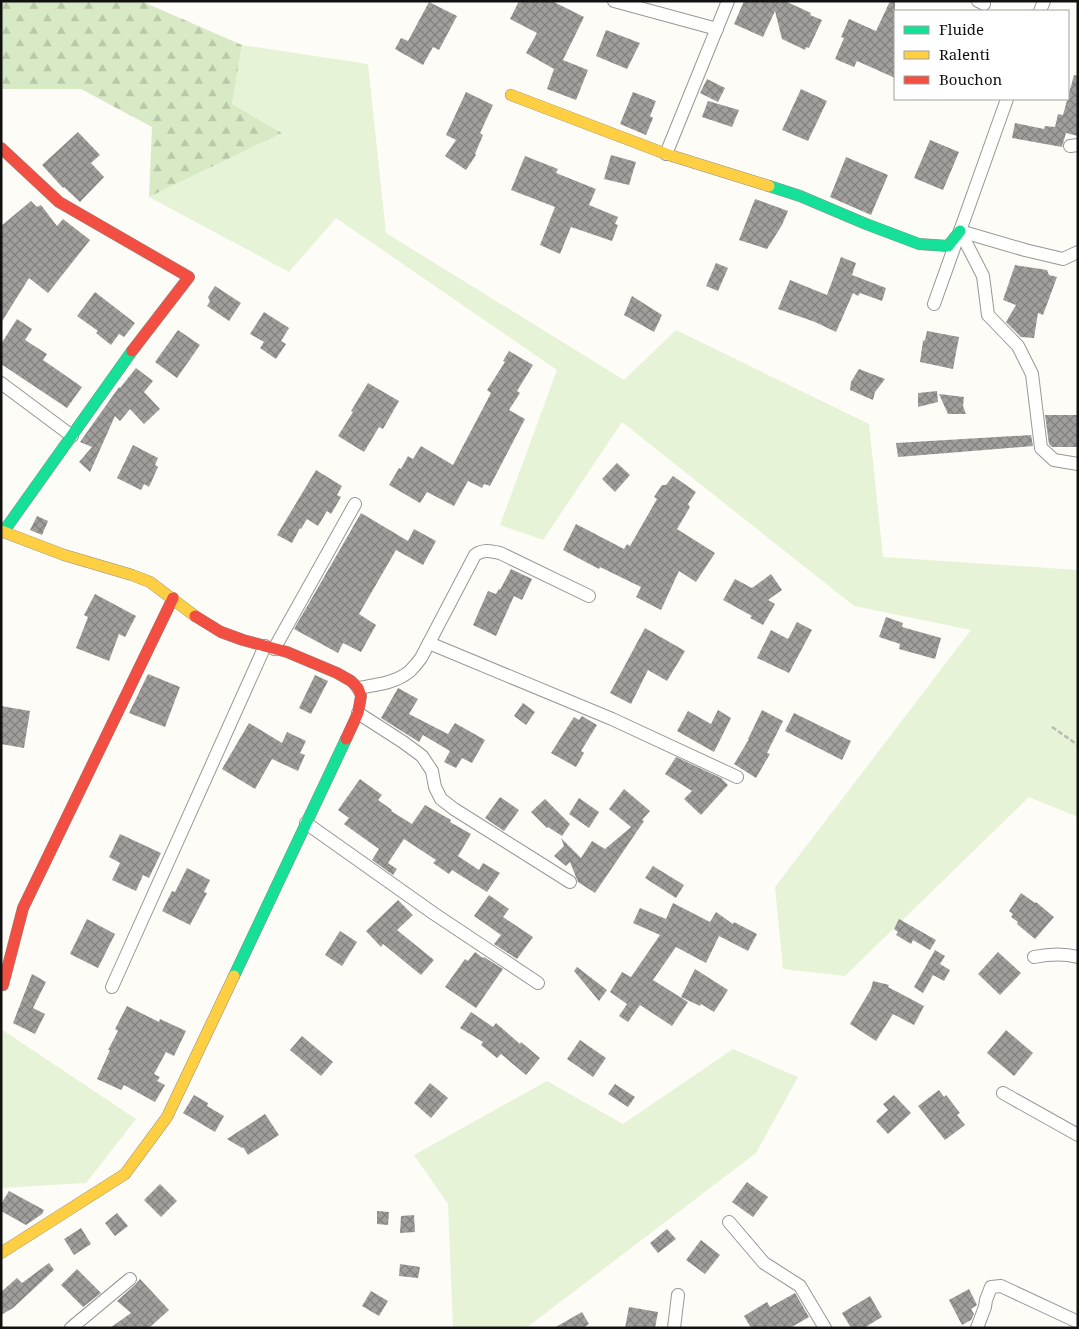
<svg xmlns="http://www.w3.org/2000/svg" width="1079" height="1329" viewBox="0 0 1079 1329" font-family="'Noto Serif',serif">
<defs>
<pattern id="forest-firs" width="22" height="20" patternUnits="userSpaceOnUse" patternTransform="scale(1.25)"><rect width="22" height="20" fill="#d8eac5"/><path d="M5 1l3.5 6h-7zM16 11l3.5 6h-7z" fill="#b8c8a8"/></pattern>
<pattern id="building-cross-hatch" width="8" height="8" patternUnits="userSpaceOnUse" patternTransform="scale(1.25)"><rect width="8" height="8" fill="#a19f9c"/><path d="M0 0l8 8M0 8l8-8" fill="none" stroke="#82807e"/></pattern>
</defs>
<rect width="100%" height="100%" fill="#fdfcf7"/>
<g fill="#e7f3d7">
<polygon points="242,45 368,64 386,233 624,380 676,330 869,424 883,557 1078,570 1078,817 1029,797 845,976 783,969 775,887 971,630 854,606 622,422 543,540 500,525 557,370 336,218 289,272 149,197 282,133 232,104"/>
<polygon points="1,1029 136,1119 86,1183 1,1188"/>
<polygon points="733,1049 798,1077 756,1153 526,1328 453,1328 448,1204 414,1155 547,1081 623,1124"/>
</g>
<polygon fill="url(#forest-firs)" points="1,1 141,1 242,45 232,104 282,133 149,197 152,127 81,89 1,89"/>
<g fill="url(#building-cross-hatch)">
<polygon points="519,1 552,1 584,17 563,60 588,70 576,100 547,89 554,69 526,53 537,33 510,19"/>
<polygon points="744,1 785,1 811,13 810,15 822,20 809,48 806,47 805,50 782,39 775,11 763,37 734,24"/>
<polygon points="890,1 895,1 895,78 857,61 854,67 835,59 844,38 841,37 849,19 876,31"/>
<polygon points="429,2 457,16 439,50 433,47 423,65 395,49 401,38 408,41"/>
<polygon points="606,30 640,43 627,69 596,56"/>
<polygon points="1074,75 1078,76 1078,136 1066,133 1062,147 1012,138 1015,123 1044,129 1045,126 1055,127 1058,114 1063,115"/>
<polygon points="707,79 725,88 718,102 700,93"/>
<polygon points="801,89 827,101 808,141 782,130"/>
<polygon points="466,92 493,105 480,133 483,135 475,154 476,155 466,170 445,156 456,140 446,135"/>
<polygon points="633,92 656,101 650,116 653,118 646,135 620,124"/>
<polygon points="708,101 739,110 732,127 702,117"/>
<polygon points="78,132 100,155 91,163 104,177 80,202 64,187 63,188 42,165"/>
<polygon points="930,140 959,152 943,190 914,178"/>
<polygon points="611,155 636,162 629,185 604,179"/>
<polygon points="525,156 558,169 556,173 596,189 589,205 618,217 615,224 618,225 612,241 571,227 560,254 540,245 555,207 511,190"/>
<polygon points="846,157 888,175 871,215 830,197"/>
<polygon points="755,199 788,211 782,225 767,249 739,240"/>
<polygon points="31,201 37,207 41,205 57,226 63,219 90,240 48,293 29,278 1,323 1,226"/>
<polygon points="841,257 856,263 852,275 886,288 882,301 860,293 858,296 853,293 836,332 815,322 778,309 790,280 827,295"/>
<polygon points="716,263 728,268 718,291 706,286"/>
<polygon points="1015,265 1047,270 1049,275 1057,277 1043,315 1038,313 1034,338 1021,337 1006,322 1016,305 1003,300"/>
<polygon points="215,286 241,303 229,321 207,306 210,301 208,297"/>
<polygon points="95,292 135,323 124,337 119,334 111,345 96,333 98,331 77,316"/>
<polygon points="632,296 662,315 654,332 624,315"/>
<polygon points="264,312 289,328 281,341 286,344 276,359 260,348 264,342 250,334"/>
<polygon points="17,319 32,329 25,340 47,354 43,360 82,387 67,408 1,364 1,344"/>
<polygon points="178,330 200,345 177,378 155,362"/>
<polygon points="927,331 959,337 953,369 920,362 923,341 925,340"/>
<polygon points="509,351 533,365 517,391 520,393 509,410 525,419 490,486 484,484 482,488 468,481 454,506 427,492 420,503 389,485 399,468 401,469 408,456 413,459 421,446 453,465 491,393 487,390 505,362 503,361"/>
<polygon points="136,368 153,381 144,392 160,409 144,424 130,409 120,421 115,416 90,472 79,462 92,447 80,442 119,387 120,388"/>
<polygon points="859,369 885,379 875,392 873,400 850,390 851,382"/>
<polygon points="368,383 399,401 383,429 379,427 364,452 338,436 353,412 351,411"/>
<polygon points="937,391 938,402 918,407 918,393"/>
<polygon points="939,394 964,397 963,406 966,414 948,414"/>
<polygon points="1045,415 1078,415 1078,447 1052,447 1049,444"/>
<polygon points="1031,435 1033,446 898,457 896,443"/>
<polygon points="133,445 158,458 155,465 158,467 149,487 144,484 141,490 117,478"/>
<polygon points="617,463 630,475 615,492 602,479"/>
<polygon points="316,470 342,486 337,495 341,497 331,514 327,511 318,526 307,519 301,529 300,528 292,543 277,535"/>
<polygon points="673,476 696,492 688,504 690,507 677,529 715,553 696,582 679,571 661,610 636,597 641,587 600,567 599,569 563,550 576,524 624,549 627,544 630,546 657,499 654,497 662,485 666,485"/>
<polygon points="361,513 408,541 414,529 436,541 423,565 396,550 359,614 376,625 361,652 343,643 338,653 294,629"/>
<polygon points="37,516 48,521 42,535 30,530"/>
<polygon points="511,569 532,579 522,600 514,596 496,636 473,625 488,591 496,594 499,589 500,590"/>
<polygon points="771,574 782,590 768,600 775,604 763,625 750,618 752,616 723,600 735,579 752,588"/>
<polygon points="95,594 136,616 125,637 119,634 109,661 76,648 88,617 84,615"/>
<polygon points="886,617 903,623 902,627 941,638 935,659 899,649 900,644 879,637"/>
<polygon points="797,622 812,630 789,673 757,658 771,630 788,639"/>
<polygon points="645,628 685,651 667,681 648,670 631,704 610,693"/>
<polygon points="148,674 180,687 165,727 129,713"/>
<polygon points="315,675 328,681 311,714 299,708"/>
<polygon points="398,688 418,699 409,714 448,734 455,723 485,740 472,763 462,758 456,768 444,762 450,751 423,735 419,742 381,718"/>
<polygon points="523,703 535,712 526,725 514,716"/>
<polygon points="1,706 30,711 24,748 1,744"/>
<polygon points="718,710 731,718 714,752 677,731 688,711 711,724"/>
<polygon points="762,710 783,721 767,753 770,754 756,778 734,764 749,739 748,739"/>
<polygon points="794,713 851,741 842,760 785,731"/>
<polygon points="582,716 597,725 581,751 584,753 576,767 551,753 574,717 579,720"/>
<polygon points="249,723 282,743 287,732 306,741 300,753 305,755 298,771 272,759 255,789 222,769"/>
<polygon points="676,757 721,778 728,785 701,815 684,799 692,791 665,774"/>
<polygon points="360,779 382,795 378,800 392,810 391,811 412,824 425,805 451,820 450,822 471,834 458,856 479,870 483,863 500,873 487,892 452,870 449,874 433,863 436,860 404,839 388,863 397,869 393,875 372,860 379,849 344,824 349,818 338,810"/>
<polygon points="624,789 650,811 642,820 644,821 595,893 578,882 570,862 566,866 554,856 564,846 561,838 581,858 592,841 605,849 631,827 609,809"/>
<polygon points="500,797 519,810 504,831 485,818"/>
<polygon points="579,798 599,812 589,828 569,814"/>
<polygon points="545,799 570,824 562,836 548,827 547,828 531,812"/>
<polygon points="120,834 161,853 149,878 143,875 136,891 112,880 120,863 109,857"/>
<polygon points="653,866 684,885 676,898 645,878"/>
<polygon points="187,868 210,880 204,892 207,893 190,925 162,911 172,891 175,892"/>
<polygon points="1021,893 1035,903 1036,902 1054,917 1035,939 1017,924 1018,922 1011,917 1013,914 1009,911"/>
<polygon points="489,895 509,909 503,917 533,937 517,959 494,944 501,935 474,916"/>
<polygon points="398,900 413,915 397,930 434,960 421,975 383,944 381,947 366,931"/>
<polygon points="673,903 710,922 716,912 733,924 734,922 757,934 748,951 719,936 706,963 676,947 653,980 688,1002 672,1026 640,1005 628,1022 619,1016 627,1004 610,992 622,972 631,977 660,935 633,923 640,908 666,919"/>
<polygon points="87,919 115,934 98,968 70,954"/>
<polygon points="899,919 936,940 930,950 913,940 911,944 896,935 898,932 894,929"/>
<polygon points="340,931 357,942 342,966 325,955"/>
<polygon points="935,950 945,956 940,964 950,970 944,981 933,975 923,993 914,987"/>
<polygon points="475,952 483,958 484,957 503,969 476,1008 445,987 465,959 468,961"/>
<polygon points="998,952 1021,973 1000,995 978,974"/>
<polygon points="577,967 607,990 599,1001 574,971"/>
<polygon points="695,969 728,990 714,1012 701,1004 700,1006 681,997"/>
<polygon points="32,974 46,982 33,1008 45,1014 35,1034 13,1023"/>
<polygon points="873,981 889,985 888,987 924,1006 914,1025 893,1014 876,1041 850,1024 871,989"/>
<polygon points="127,1006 159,1022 160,1019 186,1031 174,1056 166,1052 154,1074 160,1077 157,1081 165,1085 155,1102 124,1085 121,1090 97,1079 110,1050 108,1050 118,1031 115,1029"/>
<polygon points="471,1012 493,1027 496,1023 520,1044 521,1042 540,1058 526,1075 501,1054 497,1058 481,1045 483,1042 460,1028"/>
<polygon points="1006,1030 1033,1053 1014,1076 987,1053"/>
<polygon points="302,1036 333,1062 321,1076 290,1050"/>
<polygon points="580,1040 606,1058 593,1077 567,1059"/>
<polygon points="430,1083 448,1098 431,1118 414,1103"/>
<polygon points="615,1084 635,1097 628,1107 608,1094"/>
<polygon points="939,1090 944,1097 946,1095 960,1113 957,1115 965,1125 945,1140 918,1106"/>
<polygon points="194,1095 208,1103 207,1106 224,1116 215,1132 183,1113"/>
<polygon points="894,1095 911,1113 888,1134 876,1121 888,1110 883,1104"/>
<polygon points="265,1114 279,1135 248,1155 243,1147 242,1148 227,1139"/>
<polygon points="747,1182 768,1197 753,1217 732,1202"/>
<polygon points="160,1184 177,1201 161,1217 144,1200"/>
<polygon points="9,1191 44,1210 42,1214 26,1225 1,1211 1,1204"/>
<polygon points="377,1211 389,1212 388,1225 377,1224"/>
<polygon points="117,1213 128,1226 115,1236 105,1223"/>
<polygon points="414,1215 415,1232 400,1233 401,1216"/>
<polygon points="81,1228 91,1244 74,1255 64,1239"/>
<polygon points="667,1229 676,1239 658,1253 650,1243"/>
<polygon points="701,1240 720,1255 705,1274 686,1260"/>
<polygon points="49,1263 54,1270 13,1308 1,1315 1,1292 17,1278 22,1283"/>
<polygon points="400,1264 420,1267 418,1278 399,1276"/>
<polygon points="77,1269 101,1293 83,1307 61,1285"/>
<polygon points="140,1279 169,1310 149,1328 110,1328 131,1313 117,1301 135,1285"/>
<polygon points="969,1289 977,1305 971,1309 974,1314 971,1320 962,1325 949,1300"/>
<polygon points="371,1291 388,1301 379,1316 362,1306"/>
<polygon points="795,1293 809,1317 790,1328 751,1328 744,1316 767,1302 770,1307"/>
<polygon points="870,1296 882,1317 864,1328 851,1328 842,1313"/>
<polygon points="629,1307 658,1312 655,1328 625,1328"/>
<polygon points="582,1312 589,1324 583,1328 554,1328"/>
</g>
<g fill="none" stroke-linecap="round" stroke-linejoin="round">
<g stroke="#979795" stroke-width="14">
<g id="street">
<polyline points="614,1 717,29"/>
<polyline points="978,1 984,4"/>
<polyline points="1040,11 1044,1"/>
<polyline points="1070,146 1078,145"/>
<polyline points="666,154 728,1"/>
<polyline points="960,231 983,276 988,315 1018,346 1032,374 1041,448 1054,460 1078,464"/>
<polyline points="960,231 1025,250 1063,259 1078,252"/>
<polyline points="934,304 1007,99"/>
<polyline points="1,383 72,436"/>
<polyline points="429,643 612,719 737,777"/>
<polyline points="274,649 355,504"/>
<path d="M358 688C376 685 396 683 410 671 414 667 418 662 421 658L475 555C483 549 491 551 500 553L589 596"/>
<polyline points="358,713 403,742 422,756 432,771 435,787 441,799 454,809 570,882"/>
<polyline points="306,823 433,913 538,983"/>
<path d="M1034 957C1049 954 1063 953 1078 957"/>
<polyline points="112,987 265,646"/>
<polyline points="1003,1093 1078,1135"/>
<polyline points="729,1222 764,1263 800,1286 825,1328"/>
<polyline points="71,1328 130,1279"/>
<polyline points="674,1328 678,1295"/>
<polyline points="977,1328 985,1307 986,1300 991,1287 1001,1286 1078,1322"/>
</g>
</g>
<g stroke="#8e8d8b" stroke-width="12">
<g id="fast">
<polyline points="769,186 800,196 866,224 919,244 948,246 960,231"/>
<polyline points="4,531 132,351"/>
<polyline points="234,976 346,739"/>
</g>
</g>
<g stroke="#8e8d8b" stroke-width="12">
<g id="slow">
<polyline points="511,95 666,154 769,186"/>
<polyline points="1,531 64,555 132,575 150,582 195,616"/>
<polyline points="1,1253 125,1174 167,1117 234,976"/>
</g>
</g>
<g stroke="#8e8d8b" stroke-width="12">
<g id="jam">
<polyline points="1,148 59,202 189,277 132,351"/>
<polyline points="195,616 221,632 243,640 287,652 337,673 351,681 358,688 361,696 358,713 346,739"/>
<polyline points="3,985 23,908 173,598"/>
</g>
</g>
<polyline stroke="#b9b9b8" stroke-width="2.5" stroke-dasharray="5 2.5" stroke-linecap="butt" points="1052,727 1078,745"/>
<use href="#street" stroke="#fffffe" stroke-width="12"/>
<use href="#fast" stroke="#16e098" stroke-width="11"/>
<use href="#slow" stroke="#ffcf43" stroke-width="11"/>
<use href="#jam" stroke="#f24e42" stroke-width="11"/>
</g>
<rect width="1079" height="1329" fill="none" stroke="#111111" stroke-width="5"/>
<rect x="894" y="10" width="175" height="90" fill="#ffffff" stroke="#a0a0a0"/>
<rect x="904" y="26" width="25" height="8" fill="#16e098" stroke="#a0a0a0"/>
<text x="939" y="35" font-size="15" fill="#111111">Fluide</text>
<rect x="904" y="51" width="25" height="8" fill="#ffcf43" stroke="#a0a0a0"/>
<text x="939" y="60" font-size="15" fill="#111111">Ralenti</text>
<rect x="904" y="76" width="25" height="8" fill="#f24e42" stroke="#a0a0a0"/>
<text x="939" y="85" font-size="15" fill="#111111">Bouchon</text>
</svg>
